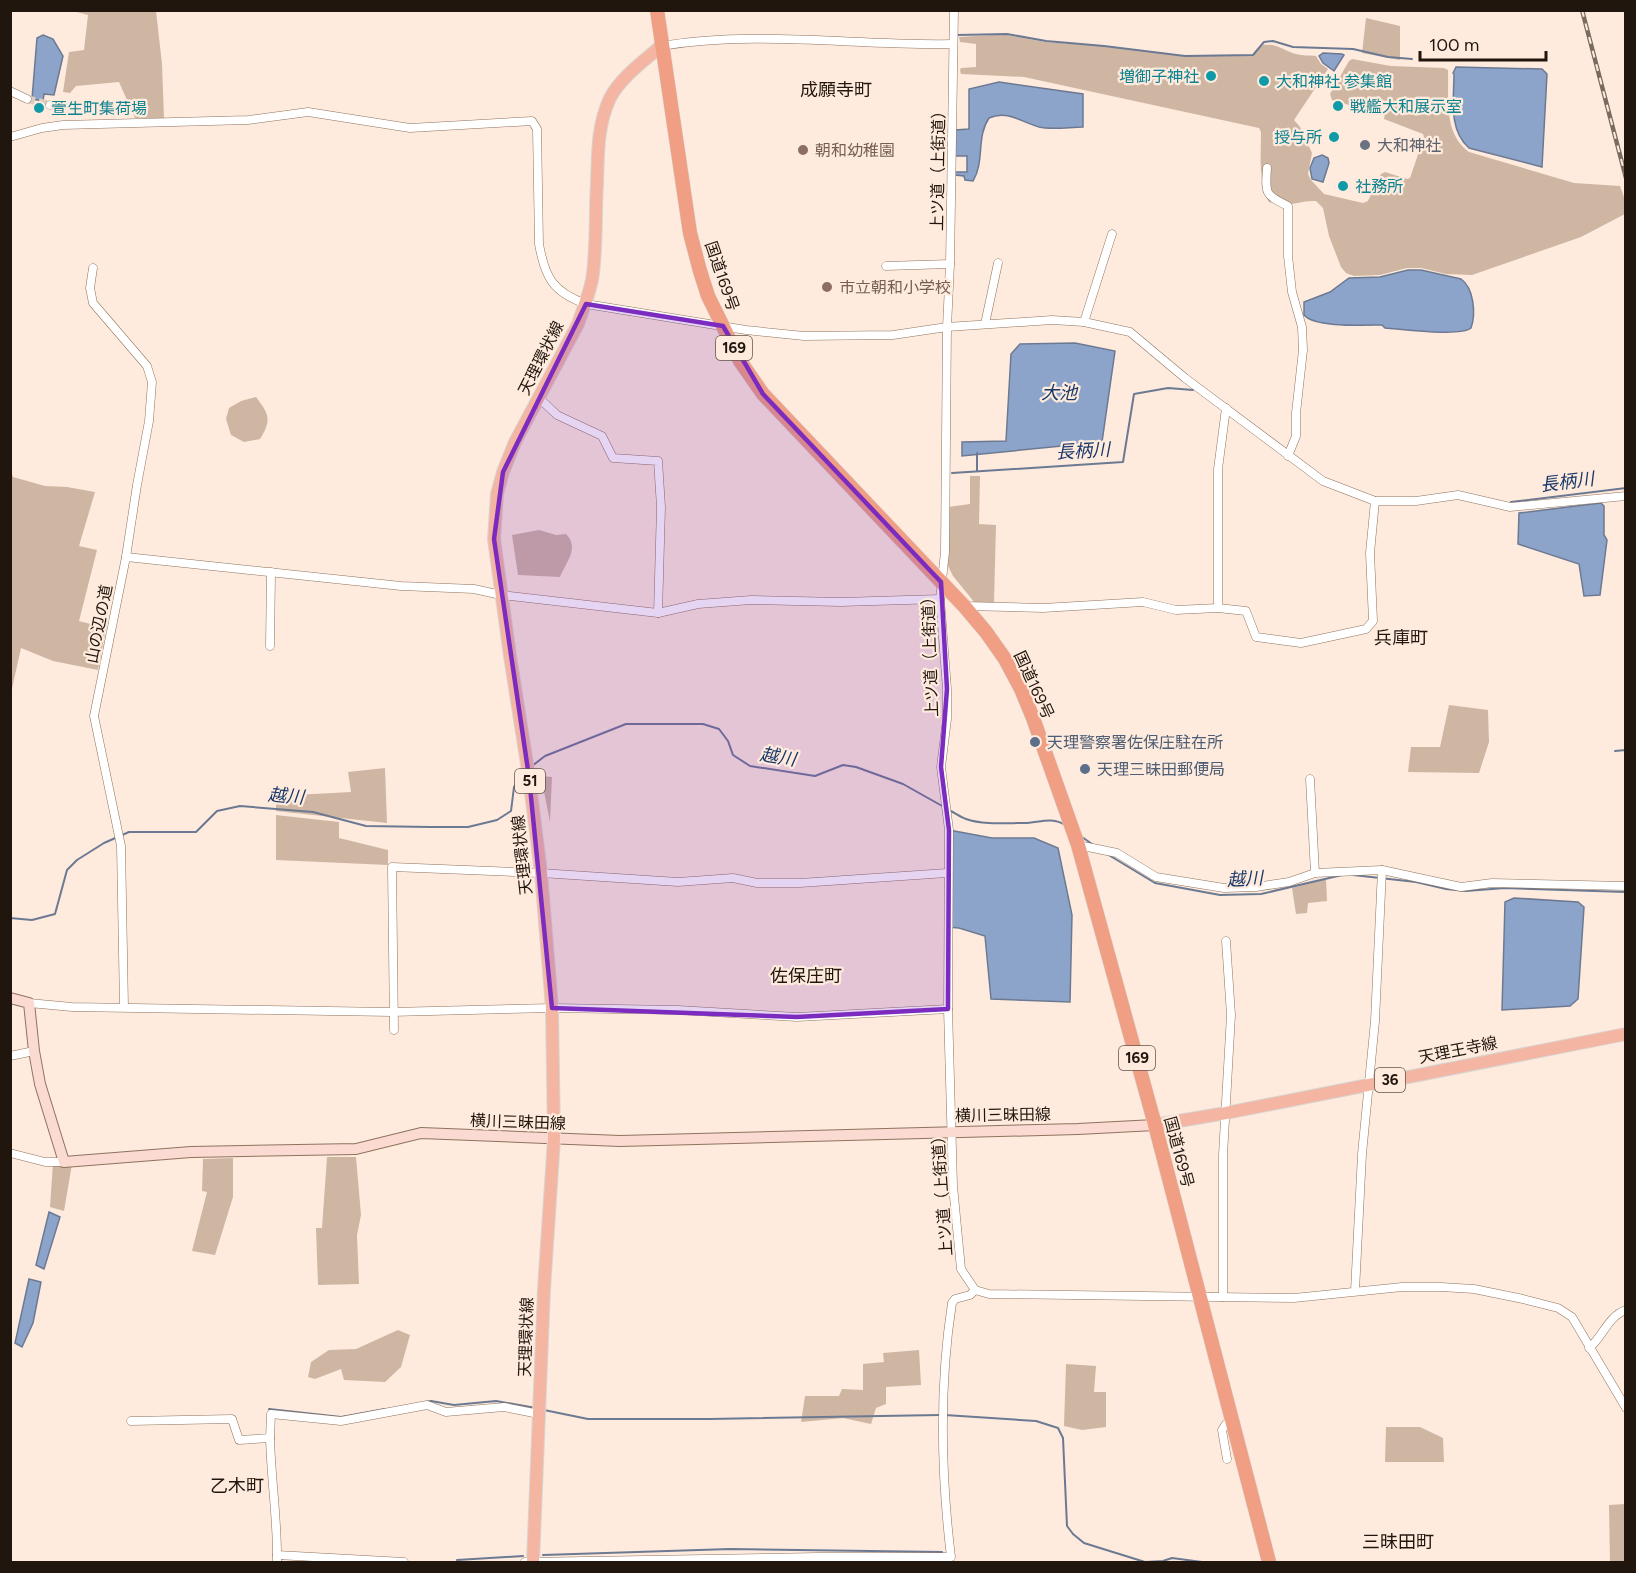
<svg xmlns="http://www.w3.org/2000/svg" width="1636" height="1573" viewBox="0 0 1636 1573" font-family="Figtree,'Noto Sans JP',sans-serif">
<rect width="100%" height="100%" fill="#feebdd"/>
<g fill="#cfb6a3">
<polygon points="73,11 156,11 162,64 164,118 135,118 119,82 76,86 70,93 63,92 69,52 84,50 88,15"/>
<polygon points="1366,18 1400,26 1400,60 1362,53"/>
<path d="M992 35H1007L1045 42 1104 46 1185 56H1252L1263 45C1277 43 1284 51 1296 54 1302 56 1310 55 1316 56L1321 64 1328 69 1294 120 1300 127 1312 153 1308 174 1311 180 1324 194 1363 203 1368 201 1381 174 1385 172 1407 179 1410 178 1424 137 1423 134 1384 119 1386 105 1385 104 1373 100 1356 107 1332 100 1330 94 1349 61 1352 59 1391 66 1444 68 1448 70C1449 99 1443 133 1469 152L1574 183 1620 186 1625 200V214L1581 237 1472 275 1446 274 1421 268H1407L1380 275 1354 276 1346 273 1341 267 1329 236 1323 208 1316 201C1298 200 1288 209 1269 202 1258 181 1261 156 1261 132L1259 128 1024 77 961 74 960 70 961 68 976 67V44L960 42 959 37Z"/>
<path d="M256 397C269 414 272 420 260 439L244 442 231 435 226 419 229 408 241 401Z"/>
<polygon points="11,471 13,477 45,486 67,487 95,492 79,546 97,550 79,621 106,628 98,670 53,661 21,648 11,693"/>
<polygon points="970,476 980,476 979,524 996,525 994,603 975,603 953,576 948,566 948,507 970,504"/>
<path d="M539 530 556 535 566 534C580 548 566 562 560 577L518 575 512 535Z"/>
<polygon points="1449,705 1488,710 1489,742 1479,773 1408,772 1411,747 1440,747"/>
<polygon points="385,768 387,823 276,811 276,796 351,792 348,772"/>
<polygon points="541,776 552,777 550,822"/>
<polygon points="276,815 339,822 339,838 388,850 388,865 276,860"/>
<polygon points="1326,879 1327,901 1308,903 1307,913 1296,914 1292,888"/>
<polygon points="327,1157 356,1157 361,1215 357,1235 359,1284 318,1285 316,1228 322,1228"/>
<polygon points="233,1158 233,1197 215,1255 192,1251 207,1192 202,1191 203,1159"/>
<polygon points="53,1163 72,1164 64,1211 50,1207"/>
<polygon points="398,1330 410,1335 401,1367 385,1382 344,1380 341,1369 315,1379 308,1377 311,1362 329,1350 356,1349"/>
<polygon points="919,1350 921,1385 886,1387 886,1404 876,1408 871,1424 843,1418 801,1422 805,1396 839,1396 842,1389 863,1390 863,1364 884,1362 883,1353"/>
<polygon points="1066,1364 1096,1366 1094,1392 1106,1392 1106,1427 1082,1430 1064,1426"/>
<polygon points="1386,1427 1420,1427 1443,1438 1444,1462 1385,1462"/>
<polygon points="1625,1504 1625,1562 1610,1562 1609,1505"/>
</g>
<g fill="#8ca4ca" stroke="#6c7992" stroke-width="1.5">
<polygon points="43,35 53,39 63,56 54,95 44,94 43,101 32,99 37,38"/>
<polygon points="1323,53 1342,54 1344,55 1334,71 1323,63 1319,56"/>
<path d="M1456 67 1542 69 1547 74 1542 167 1469 148C1448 130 1454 98 1454 74L1453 73Z"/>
<path d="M999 82 1083 94V127C1070 127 1052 130 1039 127 1021 122 1008 110 989 118 976 137 985 161 973 181L965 180 964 176 955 175V172H967V156H955V130L969 129V89Z"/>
<polygon points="1322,155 1328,158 1329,163 1323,182 1312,179 1310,168 1314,158"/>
<path d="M1408 270H1421L1461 279C1474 288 1476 314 1471 328 1460 337 1402 329 1385 328L1382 325C1365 325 1315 328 1304 315V302L1330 292 1349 278 1380 277Z"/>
<polygon points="1075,343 1115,351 1102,442 962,456 962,442 1006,441 1011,354 1020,344"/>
<polygon points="1601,503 1604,506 1604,535 1607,540 1600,595 1584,596 1579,564 1518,544 1519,513"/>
<polygon points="949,830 992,838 1034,838 1058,848 1072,915 1070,1002 991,999 985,936 959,928 947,927"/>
<polygon points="1514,898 1578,902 1584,907 1578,999 1570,1006 1502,1010 1505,902"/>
<polygon points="49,1212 60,1217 44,1269 36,1265"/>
<polygon points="29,1279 41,1282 33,1323 22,1347 15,1343"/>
</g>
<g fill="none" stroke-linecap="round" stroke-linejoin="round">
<g stroke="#6c7992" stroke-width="2">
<polyline points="957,35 1007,34 1046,41 1104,46 1185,56 1253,55 1264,42 1273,41 1293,47 1353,49 1388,57 1412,59"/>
<polyline points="977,471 977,453"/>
<polyline points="952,473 1123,462 1134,394 1168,388 1193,390"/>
<polyline points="1511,502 1626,488"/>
<polyline points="1615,751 1626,750"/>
<polyline points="532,766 545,756 626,724 703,724 719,729 728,741 733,755 750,766 815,776 843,765 856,767 903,784 944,807"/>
<path d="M949 810C955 813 960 817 966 819 983 825 1006 823 1024 823 1038 823 1052 816 1065 825"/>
<polyline points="1082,837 1092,844"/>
<polyline points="1107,854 1155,883 1220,895 1261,894 1342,875"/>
<polyline points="1353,875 1416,882 1446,889 1466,891 1505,888 1626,892"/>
<polyline points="10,918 32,920 55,914 67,870 77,860 104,843 129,832 196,832 217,811 240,806 313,812 366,826 430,827 468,827 497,820 511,811 514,787 523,773"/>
<polyline points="426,1402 431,1401 454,1405 496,1401 536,1408"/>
<polyline points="269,1409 341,1417 385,1409"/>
<polyline points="544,1410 588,1419 709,1419 940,1415"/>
<polyline points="945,1415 1036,1421 1058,1428 1063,1438 1067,1526 1073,1534 1084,1543 1145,1562 1163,1561 1172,1558 1202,1562"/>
<polyline points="543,1555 730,1549 942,1552"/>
<polyline points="457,1560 523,1556"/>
</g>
<polyline stroke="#ddcbbe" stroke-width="8" stroke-dasharray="8 4" stroke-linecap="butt" points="27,99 50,105"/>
<g stroke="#8e735e" stroke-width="9">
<g id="minor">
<path d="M661 46C757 30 856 46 953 44"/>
<polyline points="10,91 27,99"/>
<polyline points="50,105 54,106"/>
<path d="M10 137 42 128 63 125 248 120 308 112 410 128 532 121 537 129 539 244C545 278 553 292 586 304L746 330 804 336 893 335 947 327 1052 320 1084 322 1130 332 1185 378 1323 481 1375 501H1416L1458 495 1510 507 1626 496"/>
<path d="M1267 168C1265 194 1265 195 1288 206V256L1292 292 1302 327 1303 350 1296 413V436L1288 456"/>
<polyline points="886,266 950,264"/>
<polyline points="93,268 90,288 93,303 147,366 152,382 149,421 137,485 126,557 94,716 121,846 124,1007"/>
<polyline points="1084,322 1112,234"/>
<polyline points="985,324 998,263"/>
<polyline points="539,398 557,415 602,436 613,458 658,461 661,507 658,613"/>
<polyline points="126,557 401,586 474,589 501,595 658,613 698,604 751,600 841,602 940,599"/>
<polyline points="964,606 1043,608 1143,602 1176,610 1218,608 1246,611 1256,637 1301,643 1366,629 1373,621 1370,553 1375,501"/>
<polyline points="1218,608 1218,469 1226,408"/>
<polyline points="270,646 271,572"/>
<polyline points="1310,779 1315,873"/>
<polyline points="1078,845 1117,853 1156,877 1224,888 1256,887 1289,882 1315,873 1382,870 1461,887 1492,883 1626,886"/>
<polyline points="29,1003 72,1007 391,1012 552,1008 678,1010 797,1017 948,1009"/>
<polyline points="394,1030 392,867 541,873 678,882 733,878 757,883 800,883 947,873"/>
<polyline points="10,1056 34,1051"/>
<polyline points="10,1153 45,1162 64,1162"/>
<polyline points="975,1290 989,1294 1294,1298 1402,1287 1441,1287 1474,1289 1523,1299 1558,1308 1572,1317 1626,1408"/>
<polyline points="1355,1291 1362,1154 1375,1021 1382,870"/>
<polyline points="1223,1297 1223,1155 1231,1015 1226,941"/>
<path d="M1589 1348C1603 1337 1608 1316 1626 1310"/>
<polyline points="131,1421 232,1419 239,1440 270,1438 271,1414 341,1421 427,1405 446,1412 504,1407 539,1414"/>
<path d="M270 1438C271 1477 277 1516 277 1555"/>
<polyline points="1227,1459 1222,1430 1226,1424 1233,1422"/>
<polyline points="277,1562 277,1555 404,1562"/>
<path d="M525 1562 817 1557H951C941 1474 939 1387 952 1303L955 1299 970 1295 975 1290 961 1269 953 1186 948 1009 949 830 941 767 947 719V689L940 599 945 552 947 327 950 264 954 10"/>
</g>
</g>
<g stroke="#8e735e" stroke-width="12">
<polyline id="secondary" points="10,998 29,1003 34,1051 40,1084 64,1162 191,1152 356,1149 421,1133 620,1141 1078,1129 1155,1125"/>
</g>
<g stroke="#d7d5d4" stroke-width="14">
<g id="primary">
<polyline points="1155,1125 1226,1113 1626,1034"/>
<path d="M533 1562 544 1289 554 1139 552 1008 541 873 529 777 510 656 494 539 497 494 503 472 515 442 578 324C583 309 589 295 592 280 597 251 595 214 597 184 598 154 597 126 610 98 621 77 644 61 661 46"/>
</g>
</g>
<g stroke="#d7d5d4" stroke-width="15">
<polyline id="trunk" points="657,10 690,233 700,271 708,296 740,361 763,394 964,606 986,632 1005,659 1021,689 1033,718 1078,845 1155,1125 1269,1562"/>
</g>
<use href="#minor" stroke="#fff" stroke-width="8"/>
<use href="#secondary" stroke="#fadad1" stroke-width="10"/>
<use href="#primary" stroke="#f4b6a3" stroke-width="12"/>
<use href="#trunk" stroke="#f09e84" stroke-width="14"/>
<g stroke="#796b60" stroke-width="4.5">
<polyline id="rail" points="1582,10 1626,178"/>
</g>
<use href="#rail" stroke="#feebdd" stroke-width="2" stroke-dasharray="7" stroke-linecap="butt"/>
</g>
<path fill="#7b2cbf" fill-opacity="0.2" stroke="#7b2cbf" stroke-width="4.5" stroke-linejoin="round" d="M586 304 723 326 763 394 941 582 947 689 941 767 949 830 948 1009 797 1017 552 1008 529 777 494 539 503 472Z"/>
<g fill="#0f9aa8" stroke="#feebdd" stroke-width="2">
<circle cx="1211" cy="76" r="6"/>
<circle cx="1264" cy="81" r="6"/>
<circle cx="1338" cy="106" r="6"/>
<circle cx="39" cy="108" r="6"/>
<circle cx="1334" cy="137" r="6"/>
<circle cx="1343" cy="186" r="6"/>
</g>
<circle fill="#6b7280" stroke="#feebdd" stroke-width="2" cx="1365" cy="145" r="6"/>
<g fill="#8d6e63" stroke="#feebdd" stroke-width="2">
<circle cx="803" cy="150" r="6"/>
<circle cx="827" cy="287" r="6"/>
</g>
<g fill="#5c6f8a" stroke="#feebdd" stroke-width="2">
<circle cx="1035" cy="742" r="6"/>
<circle cx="1085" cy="769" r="6"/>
</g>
<g text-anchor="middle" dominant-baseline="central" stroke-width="4.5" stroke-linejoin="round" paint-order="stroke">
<g fill="#feebdd" stroke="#63564c" stroke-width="1.5">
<rect x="716" y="336" width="36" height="24" rx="4.5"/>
<rect x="515" y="769" width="30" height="24" rx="4.5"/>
<rect x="1119" y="1046" width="36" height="24" rx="4.5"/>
<rect x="1375" y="1068" width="30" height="24" rx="4.5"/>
</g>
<g font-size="15" font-weight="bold" fill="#21160e">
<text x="734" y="348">169</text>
<text x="530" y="781">51</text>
<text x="1137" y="1058">169</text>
<text x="1390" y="1080">36</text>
</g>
<g font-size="16" fill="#0d838f" stroke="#feebdd" text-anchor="start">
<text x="1199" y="76" text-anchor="end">増御子神社</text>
<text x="1276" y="81">大和神社 参集館</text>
<text x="1350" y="106">戦艦大和展示室</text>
<text x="51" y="108">萱生町集荷場</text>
<text x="1322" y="137" text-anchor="end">授与所</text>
<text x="1355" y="186">社務所</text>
</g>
<g font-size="16" fill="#5b616d" stroke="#feebdd" text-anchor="start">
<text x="1377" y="145">大和神社</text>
</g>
<g font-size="16" fill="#785e54" stroke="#feebdd" text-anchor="start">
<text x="815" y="150">朝和幼稚園</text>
<text x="839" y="287">市立朝和小学校</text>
</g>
<g font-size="16" fill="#21160e" stroke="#feebdd">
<text transform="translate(938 167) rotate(-89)">上ツ道（上街道）</text>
<text transform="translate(722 276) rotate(71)">国道169号</text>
<text transform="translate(541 358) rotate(-63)">天理環状線</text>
<text transform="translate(99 624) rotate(-79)">山の辺の道</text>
<text transform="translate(930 653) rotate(-92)">上ツ道（上街道）</text>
<text transform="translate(1034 685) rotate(65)">国道169号</text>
<text transform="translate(522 855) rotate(-96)">天理環状線</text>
<text transform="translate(1458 1050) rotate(-11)">天理王寺線</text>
<text transform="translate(1003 1115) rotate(-1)">横川三昧田線</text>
<text transform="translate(518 1122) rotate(2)">横川三昧田線</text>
<text transform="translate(1179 1152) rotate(75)">国道169号</text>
<text transform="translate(942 1192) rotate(-94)">上ツ道（上街道）</text>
<text transform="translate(526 1337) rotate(-88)">天理環状線</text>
</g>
<g font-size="16" fill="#4e5e75" stroke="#feebdd" text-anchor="start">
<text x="1047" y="742">天理警察署佐保庄駐在所</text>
<text x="1097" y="769">天理三昧田郵便局</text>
</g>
<g font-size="18" fill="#21160e" stroke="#feebdd">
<text x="836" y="90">成願寺町</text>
<text x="1401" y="638">兵庫町</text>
<text x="806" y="976">佐保庄町</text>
<text x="237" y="1486">乙木町</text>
<text x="1398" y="1542">三昧田町</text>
</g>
<g font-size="18" font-style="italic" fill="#193868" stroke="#feebdd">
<text x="1059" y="393">大池</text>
<text transform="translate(1083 451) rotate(-3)">長柄川</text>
<text transform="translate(1567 482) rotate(-7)">長柄川</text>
<text transform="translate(778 757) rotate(9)">越川</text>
<text transform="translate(286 796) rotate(5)">越川</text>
<text transform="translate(1245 879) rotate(-3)">越川</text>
</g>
</g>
<rect width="1636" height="1573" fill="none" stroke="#21160e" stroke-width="24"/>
<path d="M1420 51v9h126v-9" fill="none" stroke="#21160e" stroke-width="3"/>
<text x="1429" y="51" font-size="18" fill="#21160e" stroke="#feebdd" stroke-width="4.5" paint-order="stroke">100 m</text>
</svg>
